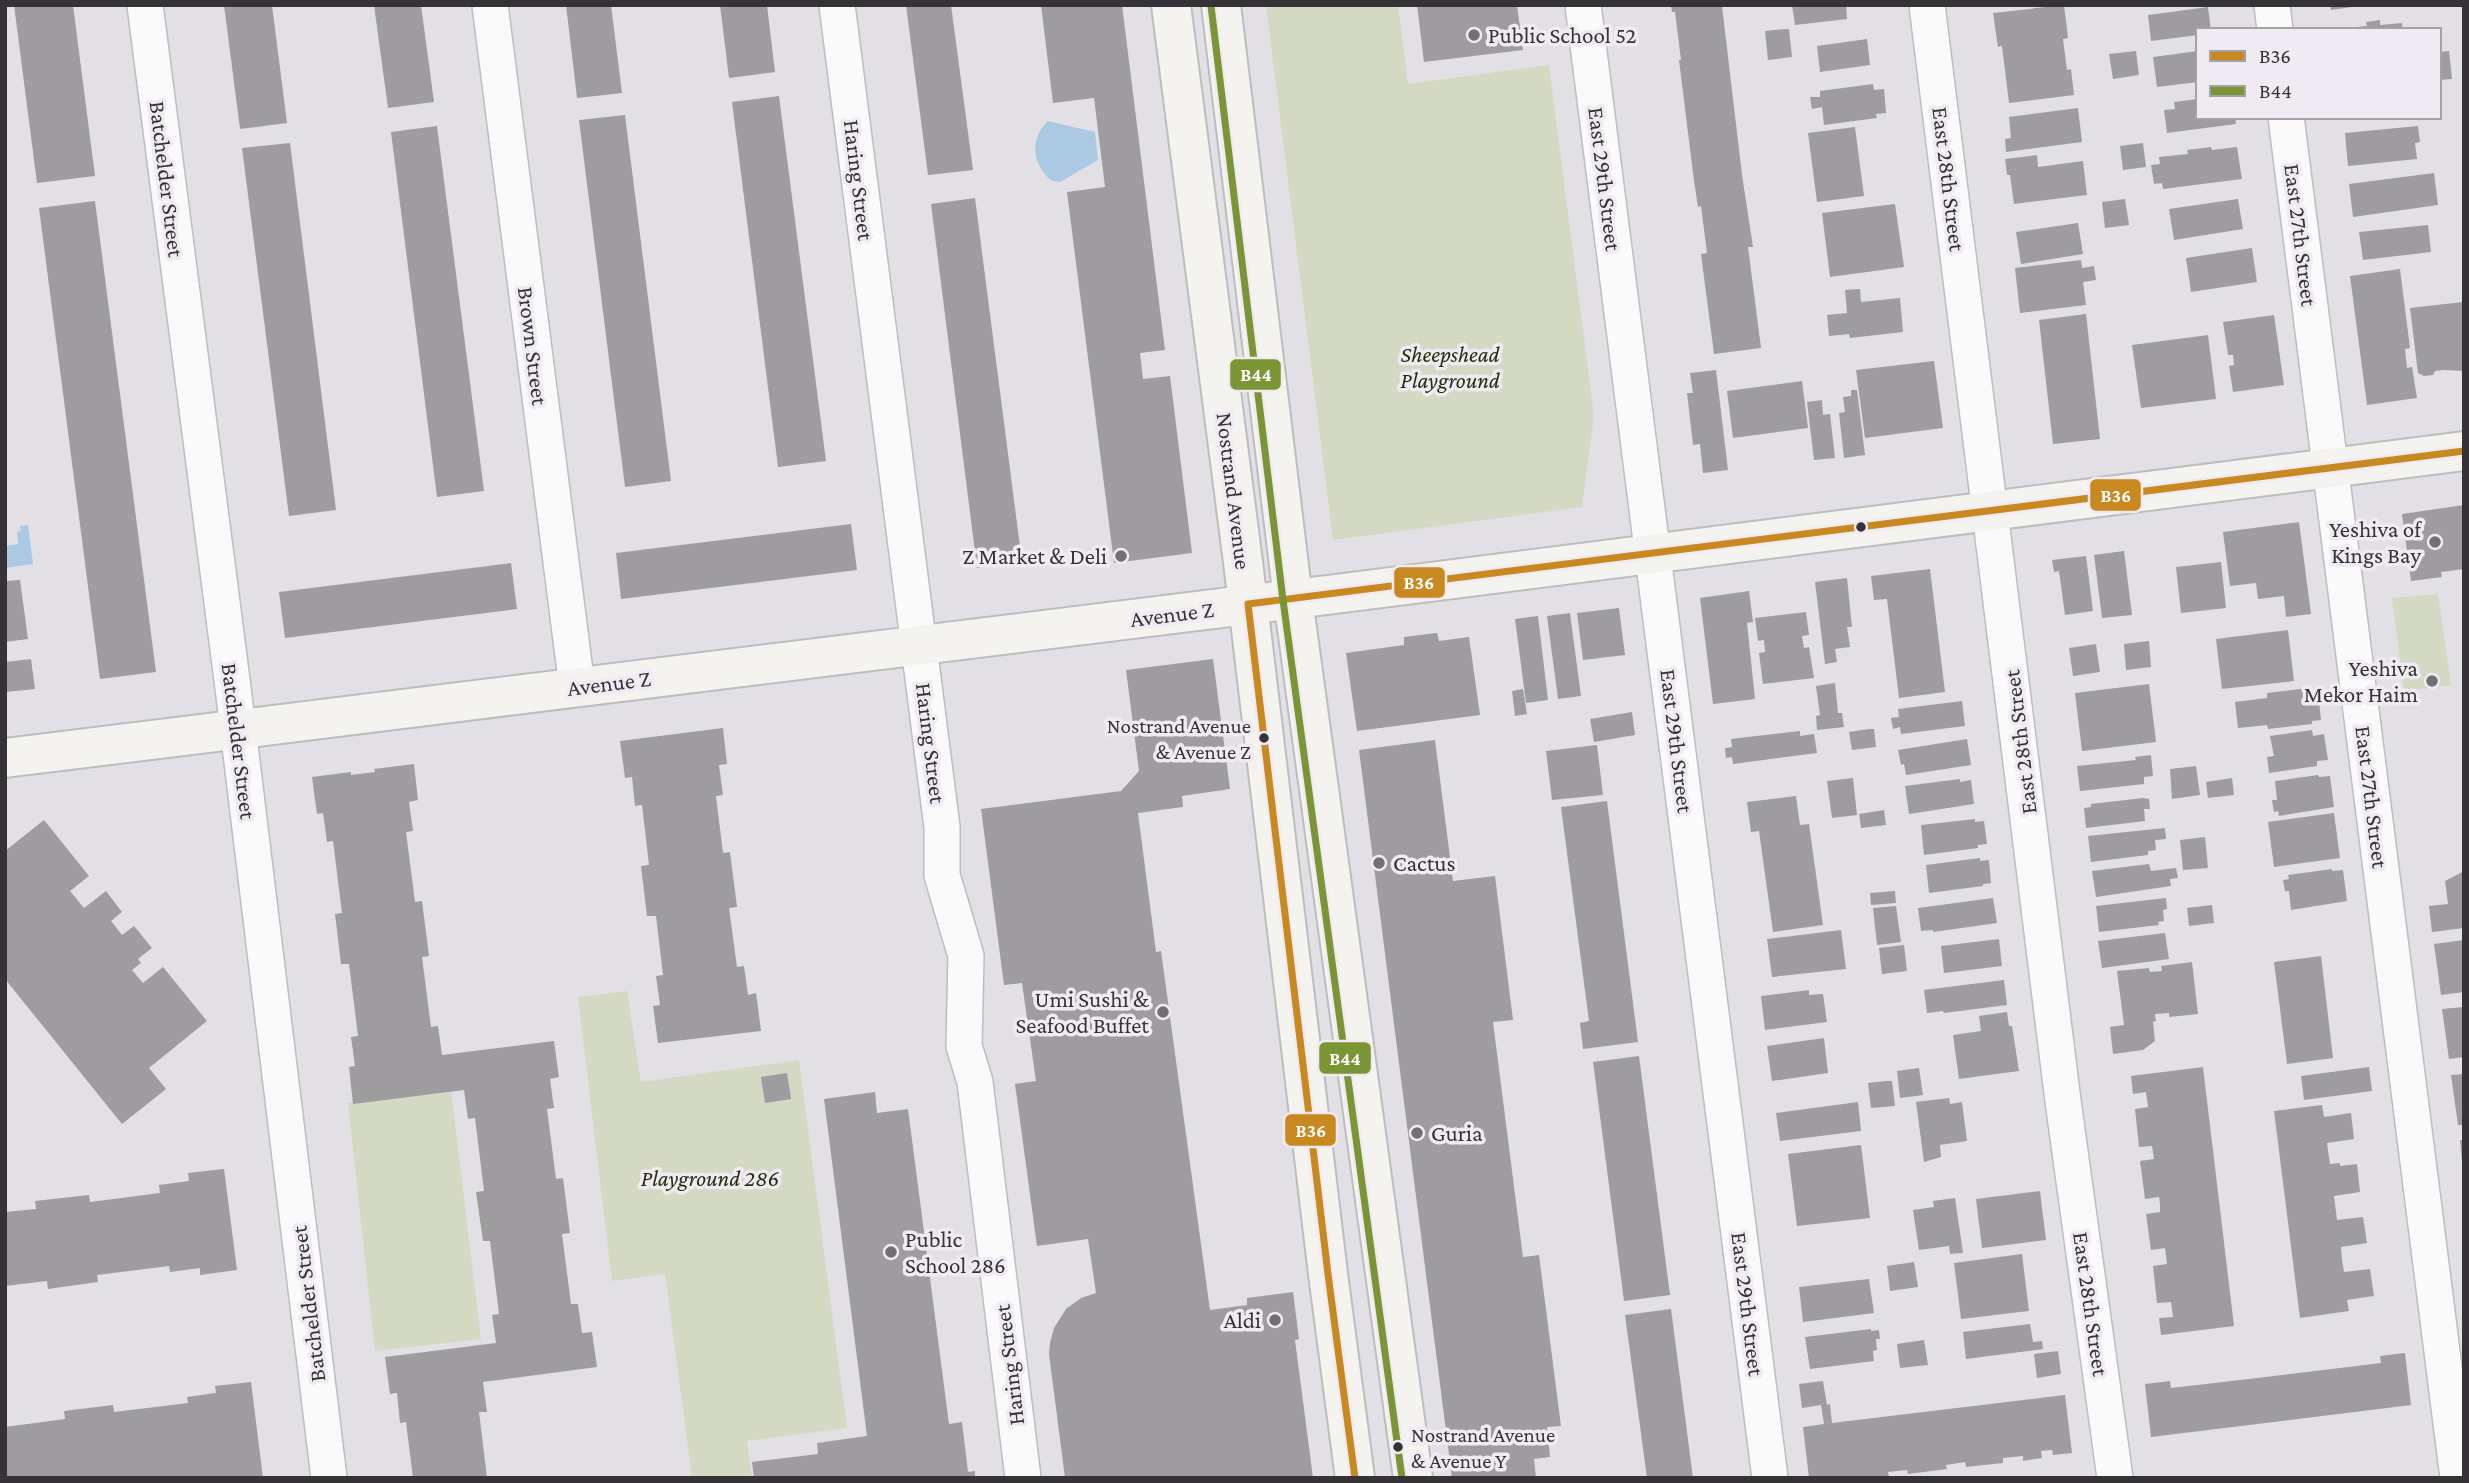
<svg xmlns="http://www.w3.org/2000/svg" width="2469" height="1483" viewBox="0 0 2469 1483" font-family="'Crimson Pro',serif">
<rect width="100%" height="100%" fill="#e2e0e4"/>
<g fill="#d3d9c3">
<polygon points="1266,5 1398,5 1408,84 1549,65 1594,416 1582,507 1333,540"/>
<polygon points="2438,594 2451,685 2404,691 2392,598"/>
<polygon points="627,991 641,1082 799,1060 847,1428 747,1441 752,1478 692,1478 665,1274 612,1281 578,997"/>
<polygon points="451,1090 481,1339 375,1351 348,1103"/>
</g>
<g fill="#abc9e2">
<path d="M1048 121 1095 132 1098 160 1060 182 1052 181C1032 165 1029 139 1048 121Z"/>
<polygon points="28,525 33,564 5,568 5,546 18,544 17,532 21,531 20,526"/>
</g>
<g fill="#9e9c9e">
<polygon points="14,5 73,5 95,176 37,183"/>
<polygon points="224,5 272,5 287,123 240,129"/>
<polygon points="374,5 421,5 434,102 388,108"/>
<polygon points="566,5 611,5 622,93 577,98"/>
<polygon points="720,5 767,5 775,72 729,78"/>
<polygon points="906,5 951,5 973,170 928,175"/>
<polygon points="1041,5 1122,5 1165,350 1140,353 1143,379 1170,376 1192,553 1114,563 1067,192 1105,187 1094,98 1053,103"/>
<polygon points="1417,5 1517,5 1523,50 1424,62"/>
<polygon points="1671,5 1722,6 1742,175 1753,247 1748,247 1761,348 1714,354 1701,254 1707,253 1701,206 1698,207 1694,181 1679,60 1681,60 1675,12 1672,12"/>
<polygon points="1792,5 1846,5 1847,19 1795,25"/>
<polygon points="2064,5 2068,38 2063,39 2067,70 2071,69 2074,95 2009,103 2002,46 1998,47 1993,13"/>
<polygon points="2330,5 2352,5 2352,7 2331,10"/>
<polygon points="2208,7 2211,30 2198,30 2198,35 2151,41 2148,15"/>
<polygon points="2380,20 2380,25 2402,23 2403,30 2347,30 2347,28 2367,26 2366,22"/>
<polygon points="1786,29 1789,29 1792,57 1768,60 1765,31"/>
<polygon points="1867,39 1870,65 1820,72 1817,46"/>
<polygon points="2136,51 2139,75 2113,79 2109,54"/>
<polygon points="2198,51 2198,82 2157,87 2153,57"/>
<polygon points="2449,51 2452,79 2439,80 2439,52"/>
<polygon points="1873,84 1874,90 1884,89 1886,113 1876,114 1877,118 1824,125 1822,107 1812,109 1810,97 1820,97 1820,91"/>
<polygon points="779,96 826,461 778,467 732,102"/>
<polygon points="2198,99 2198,117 2235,117 2236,124 2167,133 2164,110 2175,109 2174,102"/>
<polygon points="2078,108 2082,142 2006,152 2005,139 2011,138 2009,117"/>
<polygon points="625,115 671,481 625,487 579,120"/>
<polygon points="437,126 484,491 437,497 391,132"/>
<polygon points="2418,126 2420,142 2415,143 2417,159 2348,166 2345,133"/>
<polygon points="1855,127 1864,196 1817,202 1808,133"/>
<polygon points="290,143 336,510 289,516 242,148"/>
<polygon points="2143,143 2146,167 2123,170 2120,146"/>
<polygon points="2211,147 2212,150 2237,147 2242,179 2163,189 2162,183 2154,184 2151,165 2160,164 2159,157 2188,154 2187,150"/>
<polygon points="2037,155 2038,167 2083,161 2087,195 2014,204 2010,175 2007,175 2005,159"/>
<polygon points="2434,173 2438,205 2353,217 2349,184"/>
<polygon points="975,198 1022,562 977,568 931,204"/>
<polygon points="2125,199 2129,225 2105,228 2102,202"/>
<polygon points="2238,199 2243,229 2174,240 2169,209"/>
<polygon points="95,201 156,672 100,679 39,208"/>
<polygon points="1895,204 1904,267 1830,277 1822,213"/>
<polygon points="2078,223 2083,254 2021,264 2016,232"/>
<polygon points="2428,225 2431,252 2363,260 2359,232"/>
<polygon points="2252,248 2257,282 2191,292 2186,258"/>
<polygon points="2081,260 2082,268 2094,266 2096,280 2083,282 2086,305 2020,313 2015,268"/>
<polygon points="2400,269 2410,348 2405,349 2407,368 2412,367 2417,398 2367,405 2350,276"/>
<polygon points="1860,289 1861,302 1900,298 1903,332 1850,338 1849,334 1829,336 1827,315 1847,313 1845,290"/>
<polygon points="2463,302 2464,371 2444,370 2435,371 2433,375 2424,376 2418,373 2410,308"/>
<polygon points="2086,314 2100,439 2053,444 2039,320"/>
<polygon points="2274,315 2284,385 2233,392 2229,366 2234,365 2233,355 2228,355 2223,322"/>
<polygon points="2208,335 2216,399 2141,408 2132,345"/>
<polygon points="1934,361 1943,428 1865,438 1856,370"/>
<polygon points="1716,370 1728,470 1703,473 1700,444 1693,445 1687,393 1693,393 1690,373"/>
<polygon points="1802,381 1808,428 1733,438 1727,391"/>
<polygon points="1851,390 1857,390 1865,455 1844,458 1839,413 1845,412 1843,397 1851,396"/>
<polygon points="1822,400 1823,415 1830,414 1835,458 1814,460 1807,402"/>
<polygon points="2464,505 2464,569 2441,572 2442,577 2411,581 2402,514"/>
<polygon points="2299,522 2311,614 2286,617 2284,596 2258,599 2256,583 2230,586 2223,532"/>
<polygon points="851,524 857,570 621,599 616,553"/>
<polygon points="2124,551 2132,615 2102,618 2094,555"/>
<polygon points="2086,556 2093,611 2065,615 2059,571 2054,572 2052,560"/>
<polygon points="2221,562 2226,608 2181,613 2176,567"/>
<polygon points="511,563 517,609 285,638 279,592"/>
<polygon points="1930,569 1945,692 1899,698 1887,599 1874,600 1871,576"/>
<polygon points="1847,578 1852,627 1847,627 1850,647 1835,649 1837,662 1825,664 1815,582"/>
<polygon points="20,580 28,639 5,642 5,581"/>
<polygon points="1749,591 1753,622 1747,623 1755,699 1713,704 1700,598"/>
<polygon points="1619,608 1625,655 1583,660 1577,613"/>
<polygon points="1806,612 1809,635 1802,636 1804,648 1809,647 1814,678 1763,684 1759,653 1765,652 1764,640 1758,641 1755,618"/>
<polygon points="1570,613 1581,696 1558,699 1547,616"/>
<polygon points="1538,616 1548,700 1526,703 1515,619"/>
<polygon points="2288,630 2294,681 2222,689 2216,639"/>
<polygon points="1437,633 1439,641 1469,637 1480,715 1357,731 1346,653 1404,645 1404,637"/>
<polygon points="2149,641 2151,667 2126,670 2124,644"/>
<polygon points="2096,644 2100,672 2073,676 2069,648"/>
<polygon points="31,659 35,689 5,692 5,662"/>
<polygon points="1213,659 1230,789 1182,796 1183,807 1138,813 1156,952 1161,951 1210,1310 1247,1305 1247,1298 1293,1292 1299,1339 1295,1340 1313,1478 1065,1478 1049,1354 1050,1343 1054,1328 1066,1309 1081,1298 1096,1293 1088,1239 1037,1246 1015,1084 1036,1081 1022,983 1004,985 981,809 1121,791 1139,771 1126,670"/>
<polygon points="1835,683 1838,713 1842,713 1844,727 1817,730 1816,716 1820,715 1816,686"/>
<polygon points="2149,684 2156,742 2082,751 2075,693"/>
<polygon points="2308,688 2309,692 2318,691 2321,720 2312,721 2312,724 2268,729 2267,725 2238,728 2235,702 2267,698 2267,693"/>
<polygon points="1523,689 1527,714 1515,716 1512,691"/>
<polygon points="1962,701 1965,726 1901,734 1900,727 1893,729 1891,718 1899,717 1898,709"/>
<polygon points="1632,712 1635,735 1594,742 1590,719"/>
<polygon points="723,728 727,764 719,765 723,795 716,796 723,853 730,852 737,907 729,908 737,967 744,966 748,995 756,993 761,1031 658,1043 653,1006 660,1005 656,976 663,975 656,916 647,916 641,866 649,865 642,805 635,806 632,777 625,778 620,741"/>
<polygon points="1869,729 1874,729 1876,747 1852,750 1849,732"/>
<polygon points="2312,730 2313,736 2324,734 2328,760 2317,761 2317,766 2269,773 2267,757 2274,756 2270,736"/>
<polygon points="1800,731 1800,736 1814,734 1817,753 1733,764 1732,757 1726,758 1725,748 1732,747 1731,739"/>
<polygon points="1967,739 1971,765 1906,775 1904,764 1901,765 1898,750"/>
<polygon points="1435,740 1453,881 1495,876 1513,1020 1493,1022 1523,1257 1539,1255 1561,1426 1547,1427 1550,1457 1534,1459 1536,1478 1452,1478 1359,750"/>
<polygon points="1597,745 1603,795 1552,800 1546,751"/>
<polygon points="2151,755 2153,776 2144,777 2144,784 2080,791 2077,766 2136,760 2135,757"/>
<polygon points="414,764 418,800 409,802 413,831 406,832 415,902 422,901 429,956 422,957 431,1027 438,1026 442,1055 554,1041 559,1077 550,1079 554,1108 547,1109 556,1179 563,1178 570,1233 562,1234 571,1304 578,1304 582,1333 592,1332 597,1367 483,1382 487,1412 479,1412 487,1478 413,1478 406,1422 400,1423 397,1393 390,1394 385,1357 496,1343 492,1315 499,1314 490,1241 483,1241 476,1192 484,1191 475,1118 468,1119 464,1090 353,1104 349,1067 355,1066 351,1037 358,1036 349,964 341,964 335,914 342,913 333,841 327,842 323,813 317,814 312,777 351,772 351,775 375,772 374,769"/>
<polygon points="2196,766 2200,795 2172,799 2170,769"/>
<polygon points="2318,775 2319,777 2330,776 2334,807 2279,816 2278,811 2274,812 2272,800 2277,800 2275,781"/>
<polygon points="1853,778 1857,815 1832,818 1827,781"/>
<polygon points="2232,778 2234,795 2208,798 2206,782"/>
<polygon points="1960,779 1960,782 1971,780 1974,804 1909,814 1905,786"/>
<polygon points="1796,796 1800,825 1809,824 1823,925 1773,932 1759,831 1751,832 1747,802"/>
<polygon points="2143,798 2149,799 2150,809 2144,809 2145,821 2086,828 2084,808 2091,807 2091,804"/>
<polygon points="1607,801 1638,1042 1583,1049 1580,1023 1589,1021 1561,807"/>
<polygon points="1884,810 1886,825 1861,828 1859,814"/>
<polygon points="2334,813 2340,858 2274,867 2268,822"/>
<polygon points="1975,819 1975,822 1984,821 1987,844 1978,845 1978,848 1924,855 1921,825"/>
<polygon points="44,820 89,876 70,891 84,908 106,891 122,912 111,921 122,935 134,926 152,948 138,959 141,963 132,970 143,983 163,967 207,1021 149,1068 166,1089 122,1124 5,979 5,851"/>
<polygon points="2165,828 2166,839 2155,840 2156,850 2148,851 2148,855 2091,862 2088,836"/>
<polygon points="2205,837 2208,868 2183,870 2180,840"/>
<polygon points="1980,858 1980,861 1989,860 1991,883 1983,884 1983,886 1929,893 1926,865"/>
<polygon points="2149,864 2151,871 2176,868 2178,878 2170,879 2171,886 2096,897 2092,871"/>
<polygon points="2332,869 2332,871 2343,870 2347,901 2291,910 2289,891 2285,891 2283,880 2289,879 2288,875"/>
<polygon points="2464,871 2464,928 2432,932 2429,906 2448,904 2445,881"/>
<polygon points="1895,891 1896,903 1871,905 1870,893"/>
<polygon points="1993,898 1997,923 1933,932 1933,930 1921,931 1918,908"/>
<polygon points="2166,898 2167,909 2163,910 2164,921 2158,922 2159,925 2099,932 2096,906"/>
<polygon points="2212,905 2214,923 2189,926 2187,908"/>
<polygon points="1896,906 1901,942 1877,945 1873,908"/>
<polygon points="1841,930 1846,969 1772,977 1767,939"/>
<polygon points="2165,933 2169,959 2102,968 2098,941"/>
<polygon points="1999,939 2002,966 1944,973 1941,946"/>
<polygon points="2464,940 2464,992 2441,995 2434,944"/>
<polygon points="1904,945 1907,971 1882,974 1879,948"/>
<polygon points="2321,956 2333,1058 2287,1064 2274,962"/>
<polygon points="2192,962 2198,1014 2169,1017 2169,1013 2155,1014 2156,1021 2153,1022 2155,1041 2143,1050 2113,1054 2110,1027 2124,1025 2117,971 2149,968 2150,972 2162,971 2161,966"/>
<polygon points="2004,980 2007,1005 1944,1013 1943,1011 1927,1013 1924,990"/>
<polygon points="1809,990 1809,995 1823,994 1827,1022 1765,1030 1761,996"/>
<polygon points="2464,1007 2464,1057 2449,1059 2442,1009"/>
<polygon points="2007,1012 2009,1026 2012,1026 2019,1071 1959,1079 1953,1035 1981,1031 1979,1016"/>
<polygon points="1824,1038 1828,1073 1772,1081 1767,1046"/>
<polygon points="1639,1056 1670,1295 1624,1301 1593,1062"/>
<polygon points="2203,1067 2234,1326 2161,1335 2159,1318 2173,1317 2171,1302 2157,1303 2153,1266 2167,1264 2165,1248 2151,1250 2146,1214 2160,1212 2160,1203 2159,1197 2145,1199 2140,1161 2154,1159 2152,1146 2139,1147 2135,1109 2148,1107 2146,1092 2133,1094 2131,1076"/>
<polygon points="2369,1067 2372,1091 2304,1100 2301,1076"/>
<polygon points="1919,1068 1923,1095 1900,1098 1897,1071"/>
<polygon points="787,1073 791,1099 765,1103 761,1077"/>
<polygon points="2464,1074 2464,1125 2458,1125 2451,1075"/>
<polygon points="1886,1081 1892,1081 1895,1106 1871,1108 1868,1083"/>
<polygon points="875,1092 877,1113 908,1109 949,1424 962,1422 968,1472 975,1471 975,1478 754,1478 752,1462 818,1454 817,1443 867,1436 824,1099"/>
<polygon points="1949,1098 1950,1104 1962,1102 1967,1141 1940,1145 1941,1157 1924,1162 1916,1102"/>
<polygon points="1858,1102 1861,1131 1780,1141 1776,1113"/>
<polygon points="2322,1105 2324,1117 2351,1113 2354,1139 2327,1143 2330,1164 2340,1163 2340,1166 2357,1164 2360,1192 2334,1196 2337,1220 2363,1217 2367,1243 2341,1247 2342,1260 2344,1272 2370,1269 2374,1296 2347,1300 2349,1311 2300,1318 2274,1111"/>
<polygon points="2460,1140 2464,1140 2464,1161 2462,1161"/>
<polygon points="1861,1145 1870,1218 1797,1226 1788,1154"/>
<polygon points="224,1169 237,1270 200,1275 200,1268 170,1272 169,1266 97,1275 98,1282 48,1289 47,1281 5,1286 5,1212 36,1209 35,1201 89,1195 90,1202 160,1193 159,1185 189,1181 188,1173"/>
<polygon points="2040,1191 2046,1240 1982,1248 1976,1199"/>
<polygon points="1955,1198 1963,1253 1950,1254 1949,1246 1919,1250 1913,1210 1934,1207 1933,1201"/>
<polygon points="2022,1254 2029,1311 1961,1319 1954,1263"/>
<polygon points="1914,1262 1918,1287 1890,1291 1887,1266"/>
<polygon points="1869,1279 1874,1313 1803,1322 1799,1287"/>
<polygon points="1671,1309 1693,1478 1647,1478 1625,1315"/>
<polygon points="2030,1324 2033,1342 2042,1341 2043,1349 1966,1359 1963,1332"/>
<polygon points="1871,1329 1871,1331 1879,1330 1880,1339 1876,1339 1877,1350 1873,1351 1874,1361 1810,1369 1805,1337"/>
<polygon points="1924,1340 1928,1365 1900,1368 1897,1344"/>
<polygon points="2058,1351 2061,1374 2037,1378 2034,1354"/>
<polygon points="2405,1353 2411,1405 2151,1437 2145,1384 2170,1381 2171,1388 2249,1379 2381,1363 2380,1356"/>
<polygon points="1823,1381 1827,1405 1830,1404 1832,1423 2065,1395 2072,1453 2053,1455 2052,1450 2041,1451 2042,1458 2023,1461 2023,1456 2003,1458 2003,1463 1966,1467 1965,1462 1946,1465 1947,1469 1908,1474 1907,1470 1897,1471 1888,1472 1889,1478 1809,1478 1803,1427 1824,1424 1821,1405 1802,1408 1799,1384"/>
<polygon points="251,1382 263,1478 5,1478 5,1427 65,1419 64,1411 113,1405 114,1412 188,1403 187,1397 216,1393 215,1386"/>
</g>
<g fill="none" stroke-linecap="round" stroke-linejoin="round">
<g stroke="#bdbcbf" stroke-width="38">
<g id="street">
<polyline points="145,5 233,688 329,1478"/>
<polyline points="490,5 577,687"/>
<polyline points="837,5 942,827 942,875 966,956 964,1046 975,1082 1023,1478"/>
<polyline points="1583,5 1770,1478"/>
<polyline points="1927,5 2063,1101 2115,1478"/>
<polyline points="2272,5 2275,30"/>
<polyline points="2286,117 2458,1478"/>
</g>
</g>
<g stroke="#bdbcbf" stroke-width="42">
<g id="secondary">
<polyline points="1171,5 1243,562 1328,1274 1355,1478"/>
<polyline points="1221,5 1293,599 1413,1478"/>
<polyline points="5,758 1335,594 2464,451"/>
</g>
</g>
<use href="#street" stroke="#fbfafb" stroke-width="35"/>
<use href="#secondary" stroke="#f5f3f0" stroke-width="38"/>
<g stroke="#f0ebf3" stroke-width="12">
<polyline id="bus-1" points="1355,1478 1328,1274 1248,604 2464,451"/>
</g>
<g stroke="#f0ebf3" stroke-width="12">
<polyline id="bus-2" points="1211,6 1283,600 1402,1478"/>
</g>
<use href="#bus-1" stroke="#c98921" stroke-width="7"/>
<use href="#bus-2" stroke="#799534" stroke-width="7"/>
</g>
<g fill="#727073" stroke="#f0ebf3" stroke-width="2.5">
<circle cx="1474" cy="35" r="7"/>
<circle cx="2435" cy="542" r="7"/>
<circle cx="1121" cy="556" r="7"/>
<circle cx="2432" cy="681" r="7"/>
<circle cx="1379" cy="863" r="7"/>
<circle cx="1163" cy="1012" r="7"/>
<circle cx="1417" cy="1133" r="7"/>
<circle cx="891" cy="1252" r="7"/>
<circle cx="1275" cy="1320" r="7"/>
</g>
<g fill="#353336" stroke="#f0ebf3" stroke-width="2.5">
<circle cx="1861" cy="527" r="6"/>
<circle cx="1264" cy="738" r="6"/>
<circle cx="1398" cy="1447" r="6"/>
</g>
<g text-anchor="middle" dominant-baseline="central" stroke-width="7" stroke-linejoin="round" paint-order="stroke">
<g font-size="21" fill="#353336" stroke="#f0ebf3" text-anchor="end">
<text x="1251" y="726">Nostrand Avenue<tspan x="1251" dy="26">&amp; Avenue Z</tspan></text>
<text x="1411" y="1435" text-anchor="start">Nostrand Avenue<tspan x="1411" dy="26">&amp; Avenue Y</tspan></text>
</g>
<g font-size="23" fill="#353336" stroke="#f0ebf3" text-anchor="end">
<text x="1488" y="35" text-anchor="start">Public School 52</text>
<text x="2421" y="529">Yeshiva of<tspan x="2421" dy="26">Kings Bay</tspan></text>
<text x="1107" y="556">Z Market &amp; Deli</text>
<text x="2418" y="668">Yeshiva<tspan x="2418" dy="26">Mekor Haim</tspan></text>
<text x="1393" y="863" text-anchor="start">Cactus</text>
<text x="1149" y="999">Umi Sushi &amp;<tspan x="1149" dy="26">Seafood Buffet</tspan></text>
<text x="1431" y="1133" text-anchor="start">Guria</text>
<text x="905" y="1239" text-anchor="start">Public<tspan x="905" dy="26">School 286</tspan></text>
<text x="1261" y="1320">Aldi</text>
</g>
<g font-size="23" fill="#353336" stroke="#f0ebf3">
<text transform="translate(167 179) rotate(83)">Batchelder Street</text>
<text transform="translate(1605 179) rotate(83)">East 29th Street</text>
<text transform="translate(1949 179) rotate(83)">East 28th Street</text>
<text transform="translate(859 180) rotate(83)">Haring Street</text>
<text transform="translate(2301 235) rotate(83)">East 27th Street</text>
<text transform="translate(533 346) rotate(83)">Brown Street</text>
<text transform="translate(1234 491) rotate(83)">Nostrand Avenue</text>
<text transform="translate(1172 614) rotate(-7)">Avenue Z</text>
<text transform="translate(609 683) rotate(-7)">Avenue Z</text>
<text transform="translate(239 741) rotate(83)">Batchelder Street</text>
<text transform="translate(1677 741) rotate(83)">East 29th Street</text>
<text transform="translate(2020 742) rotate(-97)">East 28th Street</text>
<text transform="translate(931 743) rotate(83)">Haring Street</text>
<text transform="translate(2372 797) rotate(83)">East 27th Street</text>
<text transform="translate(308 1304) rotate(-97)">Batchelder Street</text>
<text transform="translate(1748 1304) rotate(83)">East 29th Street</text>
<text transform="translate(2091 1304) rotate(82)">East 28th Street</text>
<text transform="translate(1009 1365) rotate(-97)">Haring Street</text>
</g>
<g font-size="23" font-style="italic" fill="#262e08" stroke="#f0ebf3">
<text x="1450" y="354">Sheepshead<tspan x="1450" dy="26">Playground</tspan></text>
<text x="710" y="1178">Playground 286</text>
</g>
</g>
<g stroke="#f0ebf3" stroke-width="2.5">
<rect x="1229" y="358" width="53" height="33" rx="7" fill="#799534"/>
<rect x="2089" y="478" width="53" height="34" rx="7" fill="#c98921"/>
<rect x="1393" y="566" width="53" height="33" rx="7" fill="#c98921"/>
<rect x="1318" y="1041" width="54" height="34" rx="7" fill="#799534"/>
<rect x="1284" y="1113" width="53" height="34" rx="7" fill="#c98921"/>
</g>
<g font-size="19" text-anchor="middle" font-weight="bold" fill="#fff">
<text x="1256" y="381">B44</text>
<text x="2116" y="502">B36</text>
<text x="1419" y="589">B36</text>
<text x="1345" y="1065">B44</text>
<text x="1311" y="1137">B36</text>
</g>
<rect width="2469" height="1483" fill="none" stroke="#353336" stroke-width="14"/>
<rect x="2196" y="28" width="245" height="91" fill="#f0ebf3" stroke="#a5a1a7" stroke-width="2"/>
<rect x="2210" y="51" width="35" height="10" fill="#c98921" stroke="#a5a1a7" stroke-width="2"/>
<text x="2259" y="63" font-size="21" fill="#353336">B36</text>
<rect x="2210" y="86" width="35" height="10" fill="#799534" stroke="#a5a1a7" stroke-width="2"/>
<text x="2259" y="98" font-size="21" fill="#353336">B44</text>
</svg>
